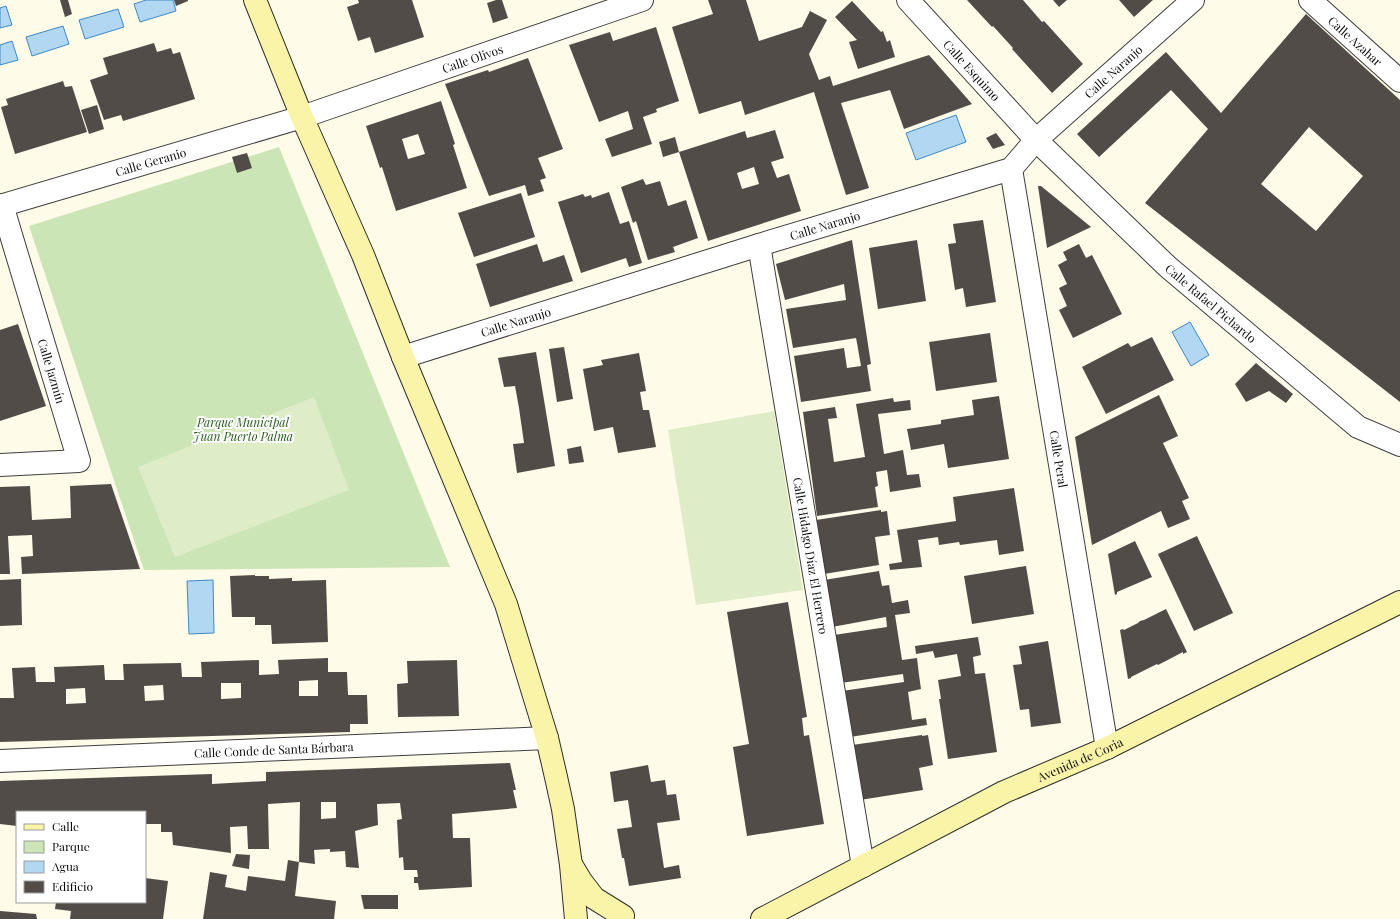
<svg xmlns="http://www.w3.org/2000/svg" width="1400" height="919" viewBox="0 0 1400 919" font-family="'Playfair Display',serif">
<rect width="100%" height="100%" fill="#fefbe9"/>
<polygon fill="#cce5b6" points="279,147 450,567 144,570 29,226"/>
<g fill="#deedc7">
<polygon points="314,397 349,490 175,557 138,467"/>
<polygon points="774,411 803,590 696,605 668,430"/>
</g>
<g fill="#b1d7f2" stroke="#3d89c4">
<polygon points="146,0 173,0 176,11 140,22 134,4"/>
<polygon points="6,6 12,25 0,28 0,8"/>
<polygon points="118,9 124,27 85,39 79,20"/>
<polygon points="63,26 69,44 32,56 26,37"/>
<polygon points="12,41 18,60 0,65 0,45"/>
<polygon points="956,115 966,142 916,160 906,133"/>
<polygon points="1190,322 1209,355 1191,366 1172,332"/>
<polygon points="213,580 214,633 189,634 187,581"/>
</g>
<g fill="#524c48" fill-rule="evenodd">
<polygon points="60,0 68,0 72,14 65,17"/>
<polygon points="174,0 188,0 188,1 176,6"/>
<polygon points="358,0 412,0 424,37 375,53 370,37 358,41 347,7 359,3"/>
<polygon points="496,0 502,0 508,18 493,23 487,3"/>
<polygon points="708,0 746,0 759,41 802,27 810,11 827,20 809,54 819,80 830,76 833,86 929,55 972,104 904,129 890,90 841,103 869,188 846,195 814,92 745,115 741,101 699,114 672,27 713,14"/>
<polygon points="967,0 1023,0 1042,22 1044,21 1083,64 1052,93 1012,49 1013,48 993,26 992,27"/>
<polygon points="1053,0 1067,0 1059,7"/>
<polygon points="1119,0 1153,0 1134,17"/>
<polygon points="852,1 881,32 883,31 887,42 890,40 895,57 858,69 849,42 857,40 835,17"/>
<path d="M1306 14 1400 100V402L1145 203 1208 129 1171 90 1099 157 1077 134 1166 52 1221 113ZM1309 127 1363 176 1316 231 1261 184Z"/>
<polygon points="656,27 679,101 656,109 657,112 643,117 652,144 612,157 605,139 633,129 628,111 599,122 569,45 610,32 613,41"/>
<polygon points="154,43 157,52 171,48 173,54 180,52 195,99 123,121 121,115 104,120 90,80 108,74 103,58"/>
<polygon points="528,58 563,149 538,158 546,178 540,180 544,191 528,196 525,185 489,196 445,84 488,70 489,72"/>
<polygon points="63,81 65,87 72,86 87,132 15,154 1,107 8,105 6,99"/>
<path d="M441 101 455 144 453 145 467 188 396 211 382 167 380 168 366 126ZM418 134 425 154 408 159 402 139Z"/>
<polygon points="97,105 104,129 89,134 81,110"/>
<path d="M775 130 784 158 771 162 777 178 789 174 801 211 708 241 679 152 745 131 747 138ZM754 167 759 184 742 189 737 173Z"/>
<polygon points="996,133 1005,145 993,149 986,138"/>
<polygon points="675,137 679,152 663,157 659,142"/>
<polygon points="247,153 252,168 237,173 232,157"/>
<polygon points="643,179 646,185 660,181 668,206 686,200 698,238 673,247 675,252 648,260 636,221 633,223 621,187"/>
<polygon points="1038,186 1041,186 1091,227 1047,248"/>
<polygon points="609,192 620,224 629,221 642,263 629,267 626,258 581,273 558,202 583,194 585,197 591,195 592,198"/>
<polygon points="521,193 535,237 474,257 458,213"/>
<polygon points="983,220 996,302 966,307 963,288 955,290 948,244 956,243 953,224"/>
<polygon points="852,240 871,364 867,365 871,391 801,402 794,356 844,348 847,368 861,366 857,343 856,338 793,348 786,309 846,300 844,284 785,300 776,264"/>
<polygon points="917,240 926,301 878,309 869,248"/>
<polygon points="537,244 543,262 564,255 573,281 490,307 476,264"/>
<polygon points="1079,244 1086,258 1092,255 1122,314 1073,338 1059,310 1067,306 1059,288 1067,284 1058,265 1067,260 1063,252"/>
<polygon points="18,324 46,406 0,421 0,330"/>
<polygon points="990,333 997,382 936,391 929,342"/>
<polygon points="1152,337 1174,380 1106,414 1082,367 1128,343 1131,347"/>
<polygon points="564,347 573,399 557,402 549,349"/>
<polygon points="536,352 555,466 517,473 513,444 524,443 519,408 515,386 504,387 498,358"/>
<polygon points="639,353 646,391 640,392 643,410 649,410 656,447 618,453 613,427 594,431 583,369 603,365 601,360"/>
<polygon points="1256,363 1293,394 1286,403 1269,391 1246,402 1235,384"/>
<polygon points="1159,395 1178,436 1163,443 1189,498 1182,501 1190,519 1168,528 1161,511 1092,545 1075,437"/>
<polygon points="999,396 1009,459 948,468 944,444 911,450 907,429 941,424 941,420 974,415 972,400"/>
<polygon points="893,398 894,402 910,400 911,410 878,414 884,454 903,450 907,475 919,474 921,487 890,492 887,470 876,472 878,486 875,487 878,507 817,516 803,412 835,407 837,418 828,419 834,462 865,457 856,404"/>
<polygon points="581,446 584,462 569,464 567,449"/>
<polygon points="111,484 140,569 22,574 21,557 33,556 32,535 8,536 10,574 0,574 0,487 30,486 32,520 71,518 70,486"/>
<polygon points="1014,488 1024,551 999,555 997,540 960,545 959,542 939,545 938,537 918,540 922,567 890,570 889,564 902,562 897,530 956,521 953,497"/>
<polygon points="881,510 881,512 887,511 890,535 875,537 879,565 824,574 816,520"/>
<polygon points="1197,536 1233,613 1194,631 1158,554"/>
<polygon points="1135,541 1152,577 1117,592 1117,594 1115,595 1108,554"/>
<polygon points="1026,566 1034,614 972,624 964,576"/>
<polygon points="879,571 882,586 889,585 892,603 908,600 910,613 895,615 902,660 917,658 919,675 921,689 908,692 912,720 926,718 927,725 850,737 842,691 904,682 903,674 841,683 834,635 887,627 886,617 832,627 824,580"/>
<polygon points="255,575 255,576 269,576 269,579 292,578 292,581 326,580 328,642 272,644 271,625 255,625 255,617 232,617 230,576"/>
<polygon points="21,579 22,625 0,626 0,580"/>
<polygon points="788,602 807,717 802,718 804,736 809,735 824,824 747,836 733,747 749,744 727,612"/>
<polygon points="1166,609 1187,652 1183,654 1183,652 1158,665 1157,664 1131,677 1131,678 1128,679 1120,630 1123,629 1124,630 1138,623 1140,621 1144,620"/>
<polygon points="978,637 981,655 973,657 975,674 985,673 997,752 948,759 939,699 941,699 938,680 961,676 957,654 935,658 933,651 916,654 915,646"/>
<polygon points="1048,641 1061,723 1031,727 1029,709 1020,710 1013,665 1022,664 1019,646"/>
<path d="M328 658V672H347L348 695H367L368 724H350V732L0 742V698H14L12 668 35 667 36 682H55L54 667 104 665 105 680H124L123 664 181 663 182 677H202L201 662 259 660V675L279 674 278 660ZM318 680V696H299V681ZM221 683H241V698L221 699ZM163 685 164 700 145 701 144 686ZM85 688 86 703 66 704V689Z"/>
<polygon points="457,660 459,716 398,717 397,684 408,683 407,661"/>
<polygon points="922,735 922,736 928,735 933,765 919,768 923,790 860,800 852,745"/>
<path d="M510 763 516 790H513L517 808 452 814 453 838H470L472 887 419 890 418 883H414V877H418L417 870H404L403 857 399 858 397 820 402 819 400 803 377 804 378 825 355 831 359 868 346 867 345 851 330 852V849L314 850 315 864 299 862 295 896 336 901 334 919H203L210 872 227 875 225 887 246 891 248 876 285 881 288 860 299 862 300 802 268 804 269 849H248L247 826 230 827 231 853 173 845 172 832H161V824H145V812H17V826L0 824V781L212 774V784L266 781V772ZM321 802H336V818L321 819Z"/>
<polygon points="648,765 651,782 665,780 667,795 676,794 680,820 657,823 664,868 679,865 681,878 629,886 624,858 622,858 617,829 632,827 628,800 614,802 610,772"/>
<polygon points="236,854 250,855 249,869 232,866"/>
<polygon points="145,878 168,881 163,919 70,919 71,911 55,909 56,902 145,902"/>
<polygon points="361,895 398,895 398,909 364,909"/>
<polygon points="0,911 36,914 37,919 0,919"/>
</g>
<g fill="none" stroke-linecap="round" stroke-linejoin="round">
<g stroke="#3e3e3e" stroke-width="24">
<g id="minor">
<path id="s1" d="M908 0 1036 140 1168 267 1358 427 1400 445"/>
<path id="s2" d="M1310 0 1400 81"/>
<path id="s3" d="M1011 169 1107 748"/>
<path id="s4" d="M0 206 302 117 642 0"/>
<path id="s5" d="M759 245 863 866"/>
<path id="s6" d="M403 357 759 245 1011 169 1036 140 1193 0"/>
<polyline points="0,465 79,461 2,205"/>
<path id="s7" d="M0 761 547 738"/>
</g>
</g>
<g stroke="#2d2d2d" stroke-width="24">
<g id="secondary">
<polyline points="255,0 302,117 363,255 403,357 506,604 547,738 556,777 563,809 571,865 576,919"/>
<polyline points="572,866 581,881 594,898 623,916"/>
<path id="s8" d="M762 919 1004 792 1107 748 1400 602"/>
</g>
</g>
<use href="#minor" stroke="#fff" stroke-width="22"/>
<use href="#secondary" stroke="#faf4a8" stroke-width="22"/>
</g>
<g text-anchor="middle" dominant-baseline="central" stroke-width="4" stroke-linejoin="round" paint-order="stroke">
<g font-size="12" fill="#0b0b0b" stroke="#fff">
<text stroke="none"><textPath href="#s2" startOffset="61">Calle Azahar</textPath></text>
<text stroke="none"><textPath href="#s4" startOffset="495">Calle Olivos</textPath></text>
<text stroke="none"><textPath href="#s1" startOffset="95">Calle Esquimo</textPath></text>
<text stroke="none"><textPath href="#s6" startOffset="778">Calle Naranjo</textPath></text>
<text stroke="none"><textPath href="#s4" startOffset="157">Calle Geranio</textPath></text>
<text stroke="none"><textPath href="#s6" startOffset="442">Calle Naranjo</textPath></text>
<text stroke="none"><textPath href="#s1" startOffset="429">Calle Rafael Pichardo</textPath></text>
<text stroke="none"><textPath href="#s6" startOffset="118">Calle Naranjo</textPath></text>
<text transform="translate(52 371) rotate(73)">Calle Jazmín</text>
<text stroke="none"><textPath href="#s3" startOffset="294">Calle Peral</textPath></text>
<text stroke="none"><textPath href="#s5" startOffset="315">Calle Hidalgo Díaz El Herrero</textPath></text>
<text stroke="none"><textPath href="#s7" startOffset="274">Calle Conde de Santa Bárbara</textPath></text>
<text stroke="none"><textPath href="#s8" startOffset="356">Avenida de Coria</textPath></text>
</g>
<g font-size="12" font-style="italic" fill="#2a5d20" stroke="#fff">
<text x="243" y="422">Parque Municipal<tspan x="243" dy="14">Juan Puerto Palma</tspan></text>
</g>
</g>
<rect x="16" y="811" width="130" height="92" fill="#ffffff" stroke="#9d9d9d"/>
<rect x="24" y="824" width="20" height="6" fill="#faf4a8" stroke="#9d9d9d"/>
<text x="52" y="831" font-size="12" fill="#0b0b0b">Calle</text>
<rect x="24" y="841" width="20" height="12" fill="#cce5b6" stroke="#9d9d9d"/>
<text x="52" y="851" font-size="12" fill="#0b0b0b">Parque</text>
<rect x="24" y="861" width="20" height="12" fill="#b1d7f2" stroke="#9d9d9d"/>
<text x="52" y="871" font-size="12" fill="#0b0b0b">Agua</text>
<rect x="24" y="881" width="20" height="12" fill="#524c48" stroke="#9d9d9d"/>
<text x="52" y="891" font-size="12" fill="#0b0b0b">Edificio</text>
</svg>
